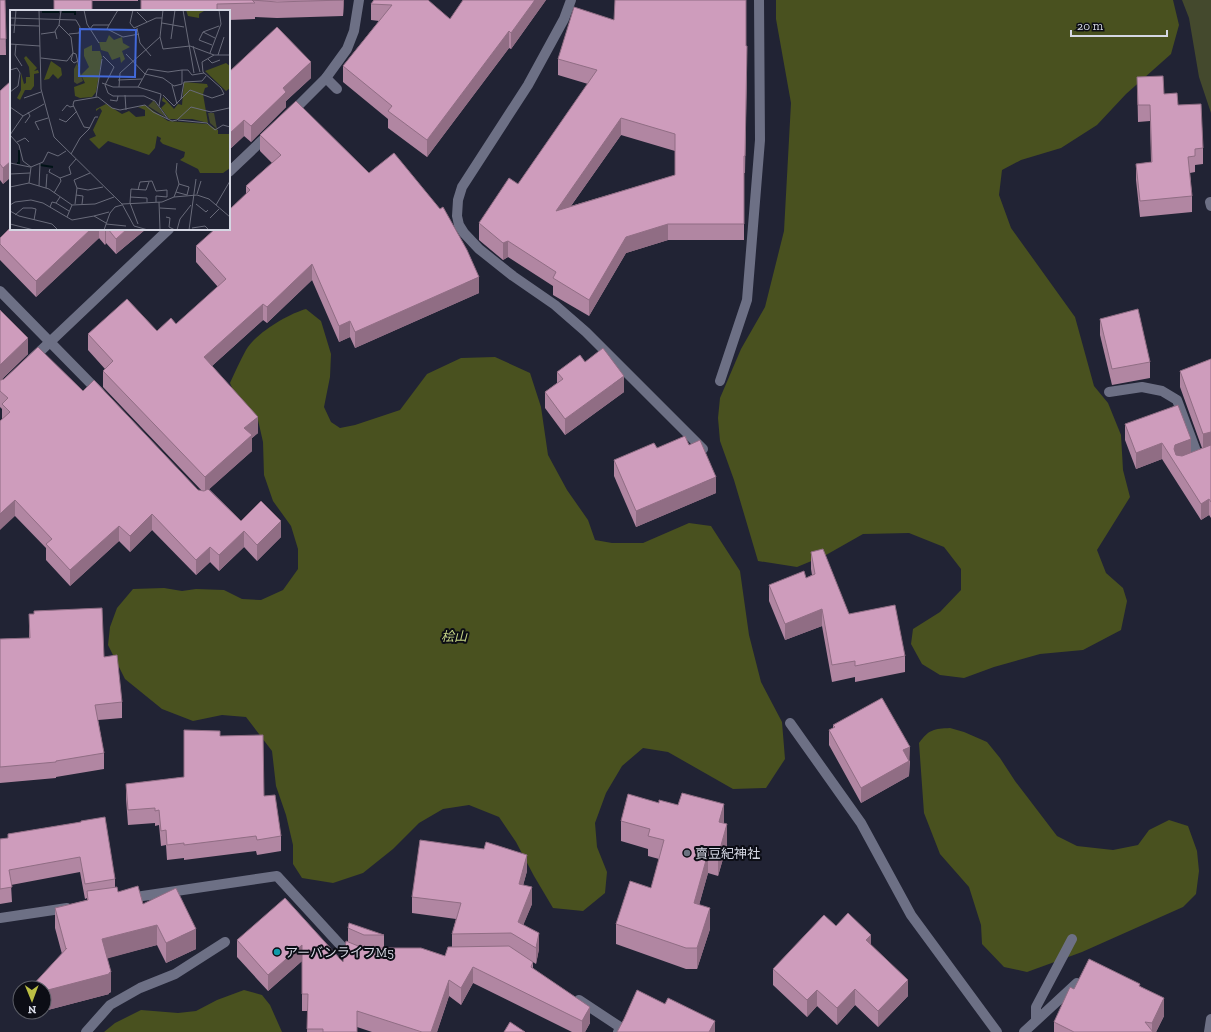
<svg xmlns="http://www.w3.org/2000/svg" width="1211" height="1032" viewBox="0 0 1211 1032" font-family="'Zilla Slab','Noto Sans JP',serif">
<rect width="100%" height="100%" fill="#212334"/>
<polygon fill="#44492d" points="1182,0 1211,0 1211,113 1199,77 1189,18"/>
<g fill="#49511f">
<polygon points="776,0 1173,0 1179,25 1171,54 1126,94 1097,125 1061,148 1021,160 1002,170 999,195 1011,228 1075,317 1094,386 1108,403 1121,435 1123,470 1130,497 1097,550 1106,573 1123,588 1127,601 1121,630 1083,650 1040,654 994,667 964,678 940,675 922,664 911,644 913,629 940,612 961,590 961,569 944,547 909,533 863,534 826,555 797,567 758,561 734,480 720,441 718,418 720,398 741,349 765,307 784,231 791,103 776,19"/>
<path d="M306 309 321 321 331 354 330 377 324 407 331 422 340 428 355 425 400 410 427 374 461 358 495 357 530 373 541 407 548 455 567 490 588 520 595 540 612 543H643L689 523 711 526 740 571 749 635 761 682 782 722 785 759 766 788 733 789 668 752 643 748 622 766 606 793 595 823 597 847 607 872 605 893 583 911 553 908 534 876 516 842 499 817 469 805 443 809 419 823 393 849 363 873 333 883 302 878 293 864V845L286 815 276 786 272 751 246 717 222 715 193 721 162 709 125 679 108 645 110 627 117 608 133 589 164 588 182 591 196 589 224 590 242 599 261 600 283 590 298 569V549L291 526 273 501 264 475 263 442 258 420 236 397 230 383C235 372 240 361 246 350 256 333 288 314 306 309Z"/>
<path d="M950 728 964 732 987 742 1000 758 1015 781 1057 836 1077 846 1113 850 1138 845 1149 830 1169 820 1188 826 1197 851 1199 871 1196 894 1183 907 1082 952 1027 972 1004 967 982 944 981 925 969 887 940 854 924 813 919 743C929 729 934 729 950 728Z"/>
<polygon points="244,990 262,995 270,1005 282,1032 104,1032 115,1023 141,1010 178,1013 196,1011 217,1000"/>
</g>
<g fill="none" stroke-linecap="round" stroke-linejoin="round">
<g stroke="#6d7085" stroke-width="10">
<polyline points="571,0 564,19 528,85 462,187 458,200 457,216 459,225 464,233 479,249 513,276 555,305 586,332 703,449"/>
<polyline points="326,78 337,89"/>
<polyline points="290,114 326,78 347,49 354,31 359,0"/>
<polyline points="229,172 270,133"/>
<polyline points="1210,202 1211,206"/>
<polyline points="0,291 99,392"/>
<polyline points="32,359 169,229"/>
<polyline points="720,381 747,300 760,140 759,0"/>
<polyline points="1109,392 1142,387 1162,391 1177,400 1199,459"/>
<polyline points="790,723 861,823 911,915 997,1032"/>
<polyline points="129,898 277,876 344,949 357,955"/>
<polyline points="0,918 67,908"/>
<polyline points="579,1000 620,1027 618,1032"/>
<polyline points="1036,1020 1036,1007 1072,939"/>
<polyline points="86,1032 110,1005 140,988 175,974 225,942"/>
<polyline points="1024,1032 1077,983"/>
<polyline points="1209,1032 1211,1019"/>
</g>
</g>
<g fill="#b186a2" fill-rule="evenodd">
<polygon points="0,0 5,0 6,55 0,55"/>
<polygon points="54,0 138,0 138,1 92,1"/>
<polygon points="141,0 344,0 343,16 277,18 255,17 255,19 229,20 229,11 141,11"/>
<polygon points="374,0 450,19 546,0 511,49 509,48 427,157 388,128 388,119 343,82 343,66 379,21 371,20 371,4"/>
<path d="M614 20 746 46 747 63 745 173H744V240H668L626 253 589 316 553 295V286L508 257 503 260 479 240V223L518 184 588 84 558 75V59ZM621 135 675 151V175L571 206Z"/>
<polygon points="229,72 311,78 286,101 286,107 251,142 244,136 229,150"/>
<polygon points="1137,77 1164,94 1178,105 1203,148 1203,164 1195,165 1195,172 1190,173 1192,196 1192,212 1140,217 1136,180 1136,164 1151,162 1150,121 1138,122"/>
<polygon points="11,81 11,177 3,184 0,180 0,91"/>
<polygon points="260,135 479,293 355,348 350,337 339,342 312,280 267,323 263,320 212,366 258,433 252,438 252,451 209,489 241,521 281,537 257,561 244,547 219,571 210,562 196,575 152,530 130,552 119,541 70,586 46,560 46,548 15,516 2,419 2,409 0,407 0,310 28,354 1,380 83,391 198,490 202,491 103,387 103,371 105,369 88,350 88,334 157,331 176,324 218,287 196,262 196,246 229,229 246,194 246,186 272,163 260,151"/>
<polygon points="11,229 146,229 116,254 106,243 105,245 99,238 36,297 0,260 0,238"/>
<polygon points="1100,319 1150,362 1150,378 1112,385 1100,335"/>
<polygon points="1211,359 1211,518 1209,515 1201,520 1162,459 1136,469 1125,440 1125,424 1191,453 1202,448 1180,387 1180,371"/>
<polygon points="585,362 624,392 565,435 545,408 545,392 557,383 557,372"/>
<polygon points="657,448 716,493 636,527 614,476 614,460"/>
<polygon points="811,552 849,614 905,656 905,672 855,682 855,677 832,682 822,626 785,640 769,601 769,585 806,578 812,575 811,569"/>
<polygon points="29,614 104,657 122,702 122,718 98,720 104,753 104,769 56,777 56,778 0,783 0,639 29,638"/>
<polygon points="833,725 910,761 909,776 861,803 829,745 829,730 833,728"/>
<polygon points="220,736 264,796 281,836 281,851 257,855 256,851 184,860 184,858 167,860 166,845 161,846 159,825 155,826 155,823 128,825 126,799 126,784 184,777"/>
<polygon points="621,821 724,823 727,845 718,876 708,873 699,905 710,929 697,969 686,969 616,944 616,924 651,888 659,859 648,856 648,849 621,841"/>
<polygon points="81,822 115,879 115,887 118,892 143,904 196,949 166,963 157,945 107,958 111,992 109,993 109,994 44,1011 44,988 62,954 55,928 55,908 87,900 87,898 85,899 80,872 11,885 12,902 0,904 0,839 8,838 8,834"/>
<polygon points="527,871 523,885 532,904 523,925 539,949 536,964 533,962 533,968 590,1023 585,1032 572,1032 473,983 461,1005 449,996 437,1032 372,1032 357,1027 357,1032 307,1032 308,1011 302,1011 302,961 268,991 237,957 237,940 343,962 348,942 348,928 384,935 384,948 445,956 452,947 452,934 456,919 412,913 412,897"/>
<polygon points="836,926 871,945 908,996 878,1027 855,1005 837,1025 817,1006 807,1017 773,985 773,969"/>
<polygon points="1140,986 1164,1016 1156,1032 1054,1032 1054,1022 1074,989"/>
</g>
<g fill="#906d84">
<polygon points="343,0 344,0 343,16"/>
<polygon points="535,0 546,0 511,49 511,33"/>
<polygon points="509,31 509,48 427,157 427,140"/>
<polygon points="311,62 311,78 286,101 286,107 251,142 251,126 283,88"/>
<polygon points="621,118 621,135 556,227 556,211"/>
<polygon points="244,120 244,136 229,150 229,134"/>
<polygon points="11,161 11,177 3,184 3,168"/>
<polygon points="668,224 668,240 626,253 589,316 589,300 626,237"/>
<polygon points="91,229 99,229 99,238 36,297 36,281"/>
<polygon points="105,229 106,229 106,243 105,245"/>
<polygon points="127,229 146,229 116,254 116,239"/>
<polygon points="508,241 508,257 503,260 503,243"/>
<polygon points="312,264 312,280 267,323 267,307"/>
<polygon points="479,277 479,293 355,348 355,332"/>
<polygon points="263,304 263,320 204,373 204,357"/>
<polygon points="350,321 350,337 339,342 339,326"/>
<polygon points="28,338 28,354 0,381 0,365"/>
<polygon points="624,376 624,392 565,435 565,419"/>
<polygon points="258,417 258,433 252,438 252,451 205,493 205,477 244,428"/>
<polygon points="1211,432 1211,448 1203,450 1203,434"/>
<polygon points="1191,439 1191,455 1175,462 1174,449 1175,445"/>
<polygon points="1162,443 1162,459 1136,469 1136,453"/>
<polygon points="716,477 716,493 636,527 636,511"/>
<polygon points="1209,499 1209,515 1201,520 1201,504"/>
<polygon points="15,500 15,516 0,530 0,514"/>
<polygon points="152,514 152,530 130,552 130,536"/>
<polygon points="281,521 281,537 257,561 257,545"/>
<polygon points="119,526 119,541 70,586 70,570"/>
<polygon points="244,531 244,547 219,571 219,555"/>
<polygon points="210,547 210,562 196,575 196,560"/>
<polygon points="822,609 822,626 785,640 785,624"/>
<polygon points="910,747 909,776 861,803 861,788 903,750"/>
<polygon points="724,804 724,825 719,822"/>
<polygon points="727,824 727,845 718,876 718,856"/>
<polygon points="708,853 708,873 694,923 694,903"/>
<polygon points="527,855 527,871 519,901 519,884"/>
<polygon points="532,887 532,904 518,938 518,922"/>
<polygon points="710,908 710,929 697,969 697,948"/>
<polygon points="157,925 157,945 102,960 102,939"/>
<polygon points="196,929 196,949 166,963 166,943"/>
<polygon points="539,933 539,949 536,964 536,948"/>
<polygon points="871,935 871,951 866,940"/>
<polygon points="302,945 302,961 268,991 268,975"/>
<polygon points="473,967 473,983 461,1005 461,988"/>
<polygon points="111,972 111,992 109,993 109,994 44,1011 44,991"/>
<polygon points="449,980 449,996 437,1032 431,1032"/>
<polygon points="908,980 908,996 878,1027 878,1011"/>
<polygon points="855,989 855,1005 837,1025 837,1008"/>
<polygon points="817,990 817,1006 807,1017 807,1000"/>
<polygon points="1164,998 1164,1016 1156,1032 1152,1032 1152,1023"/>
<polygon points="590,1007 590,1023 585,1032 582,1032 582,1021"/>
<polygon points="22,1012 40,1012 22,1016"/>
<polygon points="715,1021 715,1032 709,1032"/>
</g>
<g fill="#ce9cbc" stroke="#906d84" fill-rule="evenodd">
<polygon points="0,0 5,0 6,39 0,39"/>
<rect x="54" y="0" width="38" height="11"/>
<polygon points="141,0 343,0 277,2 252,0 255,3 217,4 217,11 141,11"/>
<polygon points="374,0 428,0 450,19 463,0 535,0 511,33 509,31 427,140 388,111 392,106 343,66 392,5 371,4"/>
<path d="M615 0H746V46H747L745 156H744V224H668L626 237 589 300 553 278 556 272 508 241 503 243 479 223 509 178 518 184 597 70 558 59 574 7 614 20ZM621 118 675 134V175L556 211Z"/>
<polygon points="277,27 311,62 283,88 286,92 251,126 244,120 229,134 229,72"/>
<polygon points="1163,76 1164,94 1177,93 1178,105 1201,104 1203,148 1195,149 1195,156 1188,157 1192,196 1140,201 1136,164 1152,162 1150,105 1138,105 1137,77"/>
<polygon points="11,81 11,161 3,168 0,164 0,91"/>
<polygon points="296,101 369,173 394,153 440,209 443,207 467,250 479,277 355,332 350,321 339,326 312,264 267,307 263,304 204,357 258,417 244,428 252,435 205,477 103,371 113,361 88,334 127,299 157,331 171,318 176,324 226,279 196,246 215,229 229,229 229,210 250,190 246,186 281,155 260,135"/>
<polygon points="11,227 11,229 91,229 36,281 0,244 0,238"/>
<polygon points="108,229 127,229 116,239"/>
<polygon points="1138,309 1150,362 1112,369 1100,319"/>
<polygon points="0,310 28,338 0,365"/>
<polygon points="38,347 83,391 94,380 198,490 204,491 208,489 241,521 261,501 281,521 257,545 244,531 219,555 210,547 196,560 152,514 130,536 119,526 70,570 46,544 52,539 15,500 0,514 0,421 10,412 2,404 8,398 0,391 0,380 1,380 4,379"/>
<polygon points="603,348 624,376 565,419 545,392 563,379 557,372 580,355 585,362"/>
<polygon points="1211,359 1211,432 1203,434 1180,371"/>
<polygon points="1178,405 1191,439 1175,445 1174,449 1176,455 1182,456 1211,445 1211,502 1209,499 1201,504 1162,443 1136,453 1125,424"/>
<polygon points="685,436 689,445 700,440 716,477 636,511 614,460 654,443 657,448"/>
<polygon points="823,549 849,614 895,605 905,656 855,666 855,661 832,665 822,609 785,624 769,585 804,571 806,578 815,574 811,552"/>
<polygon points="102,608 104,657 117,655 122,702 95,705 104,753 56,761 56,762 0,767 0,639 30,638 29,614 34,614 34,611"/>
<polygon points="882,698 910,747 903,750 909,761 861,788 829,730 835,727 833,725"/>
<polygon points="184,730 220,731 220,736 263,735 264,796 275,795 281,836 257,840 256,836 184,845 184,843 167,845 166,830 161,831 159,810 155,811 155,808 128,810 126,784 184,777"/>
<polygon points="682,793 724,804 719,822 727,824 718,856 708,853 694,903 710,908 697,948 686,948 616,924 630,881 651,888 664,840 648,836 650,829 621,821 628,794 659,803 659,800 678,805"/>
<polygon points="105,817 115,879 85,884 80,857 9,870 12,887 0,889 0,839 8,838 8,834 81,822 81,821"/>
<polygon points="420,840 484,849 486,842 527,855 519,884 532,887 518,922 539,933 536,948 511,933 452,934 461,903 412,897"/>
<polygon points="138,886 143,904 176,888 196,929 166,943 157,925 102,939 111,972 109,973 109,974 44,991 44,988 30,988 67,948 66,949 55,908 88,900 87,891 117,887 118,892"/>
<polygon points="285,898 343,962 346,941 363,948 421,948 445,956 448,947 509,946 533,962 531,967 590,1007 582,1021 473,967 461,988 449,980 431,1032 422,1032 357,1011 357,1032 323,1032 323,1029 307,1029 308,994 302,994 302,945 268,975 237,940"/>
<polygon points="848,913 871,935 866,940 908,980 878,1011 855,989 837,1008 817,990 807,1000 773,969 824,915 836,926"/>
<polygon points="349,923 384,935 364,935 348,928"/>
<polygon points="1089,959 1140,984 1139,986 1164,998 1152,1023 1145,1022 1153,1032 1074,1032 1054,1022 1070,987 1074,989"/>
<polygon points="637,990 665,1004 668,998 715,1021 709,1032 617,1032 624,1019"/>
<polygon points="510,1022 525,1032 504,1032"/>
</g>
<circle fill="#6b7280" stroke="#0c0d15" stroke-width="1.5" cx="687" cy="853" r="4"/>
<circle fill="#0f9aa8" stroke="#0c0d15" stroke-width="1.5" cx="277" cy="952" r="4"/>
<g text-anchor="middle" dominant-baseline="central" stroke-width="4" stroke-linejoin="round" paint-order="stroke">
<g font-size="13" font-style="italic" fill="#c7d687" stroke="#0c0d15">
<text x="454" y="636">桧山</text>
</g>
<g font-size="13" fill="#d5d7e3" stroke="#0c0d15" text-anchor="start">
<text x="695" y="853">賣豆紀神社</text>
<text x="285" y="952">アーバンライフM5</text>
</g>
</g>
<g transform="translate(10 10)">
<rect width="220" height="220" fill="#212334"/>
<path d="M67 53 73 71 67 74 64 72V59ZM143 91H144L157 108 138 96ZM198 103H204L207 119 200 113Z" fill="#44492d"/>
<path d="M176 0H193L194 1 189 4V8L178 6ZM99 25 104 30 112 27 113 33 120 37 112 41 115 49 111 53 110 47 102 50 98 42 91 40 89 32H96ZM82 35V41H90L92 47 86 82 82 87 70 88 65 86 64 77 75 73 71 65 79 57 74 46V39ZM16 46 27 58 24 61 28 60 29 63 24 64V76L21 80H15L10 90 7 88 11 80V63L14 74 16 73V67H20L19 57 14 48ZM41 51 51 58 52 65 48 69 43 64 39 69 34 70ZM216 53 220 56V78L216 81 195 61ZM174 72 197 74 198 77 195 78 193 84 198 113 182 109H159L151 98 156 93 152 91 153 87 164 99 168 94 172 95ZM96 94 112 104 119 101 126 107 135 106V100L128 97 135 95 158 111 197 114 208 120V124H219L220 158 213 163H190L188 159 170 150 174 147 175 142 153 134 150 131 151 128 147 126 145 138 139 145 98 131 89 139 79 129 86 126 83 120 92 101 90 98 86 101V99Z" fill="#49511f"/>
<path fill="none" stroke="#001216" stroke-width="2" d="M32 2H49M52 2H65V5M7 153H9V140M30 155 43 157"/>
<path fill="none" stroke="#696b7a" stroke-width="1" d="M29 0 31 79 44 127 112 194 124 216 138 220M51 0 49 15 61 27 63 43 66 44 69 57M74 0 77 14 89 33M123 0 120 13 124 18 146 8H152M153 0 150 27 153 39 180 36 204 45H220M173 0 184 63M127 2 137 12M0 8 66 10 70 17 69 23 59 24M152 13 174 17M0 15 29 16M99 15 97 19 113 27 129 24M127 18 130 33 141 46M80 19 83 15H99L108 0M193 22 205 28M4 23 6 0M31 24 45 22M47 29 45 21 49 15M161 29 165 0M0 34 30 36M6 34 5 45 12 56M202 35 189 30 193 22 209 16M183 36 190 62M63 43 61 50 64 53 68 51M200 43 211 14 209 0M116 44 135 64 153 68 164 76 172 74V60H178L182 65 194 63M208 45 214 27M93 46 104 57 95 75 98 83 103 86H134L145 91 158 109M31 48 57 51 63 43M198 49 202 53 210 50M0 60 7 58 10 63 8 76 0 82M108 70 132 69M92 73 103 77H128L151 84 149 96M162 75 167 94M109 77 110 63 150 27M128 77 138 59 158 62 172 60M115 85 116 100M153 85 164 96 180 80 202 88 214 84 211 78 193 62 192 52 204 45M86 87 92 49M14 88 31 82M171 89 174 72 192 71 196 66M100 90 107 91 108 86M0 97 13 106M52 101 57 95 60 97 64 96M49 109 56 112 67 101M168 110 197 113 205 120 213 115 220 117M15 113 20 106 18 102M80 118 74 117 63 95 64 91 88 87 102 98 110 100 135 95 143 102 162 111 167 110 181 97 201 102 219 98M29 120 25 112 38 108M0 125 9 135 13 151 21 157 19 173M0 125 13 106 34 94M7 132 15 128 19 132M61 144 70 128 79 119 85 107H88M0 153 20 157M21 157 33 152 38 142 48 146 56 141M40 159 39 162 50 168M0 164 20 163M29 176 30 154M0 177 19 173 39 179 62 195 85 194 104 187M36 178 37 164M67 178 64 170 80 163M128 180 130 172 142 171 146 181 157 180V187M166 182 177 185 179 177 169 174M44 183 51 171 50 168 61 164 59 157 66 149M187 184 191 171M66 185 73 186 72 194M120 187 137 188V192M164 187 169 174 166 162 167 153M146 192V186L157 187M149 192 150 220M46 193 59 201M65 194 67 178 78 180 93 177M112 194 152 192 164 187 187 185 199 189 220 207M186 194 196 202 198 200M0 195 5 192 21 190 33 193 62 210 84 206M206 195 220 171M40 197 42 192 46 193 50 187M150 198 166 199M0 201 9 206 42 214 48 220M5 205 13 198H22L26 199 24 210M57 207 62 195M156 207 160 208 159 217 165 220M200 208 209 199M96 213 84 206 99 202M0 214 24 220M96 214 116 216M128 214 120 193 121 179 136 180 139 172M182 218 195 216 199 220M94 220 100 203 105 197 112 195M167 220 170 209 181 195M179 220 186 169"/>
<path fill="#4269da" fill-opacity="0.15" stroke="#4269da" stroke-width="2" d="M70 19 126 20 125 67 69 66Z"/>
<rect width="220" height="220" fill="none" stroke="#d5d7e3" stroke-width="2"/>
</g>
<g transform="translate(32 1000) rotate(179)"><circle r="19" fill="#0c0d15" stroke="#5c5e67"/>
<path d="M0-3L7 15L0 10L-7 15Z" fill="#bcbf44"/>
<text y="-6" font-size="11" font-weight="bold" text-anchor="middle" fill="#d5d7e3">N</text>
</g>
<path d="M1071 30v6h96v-6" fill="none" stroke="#d5d7e3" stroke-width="2"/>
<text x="1077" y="30" font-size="12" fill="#d5d7e3" stroke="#0c0d15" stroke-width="3" paint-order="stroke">20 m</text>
</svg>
